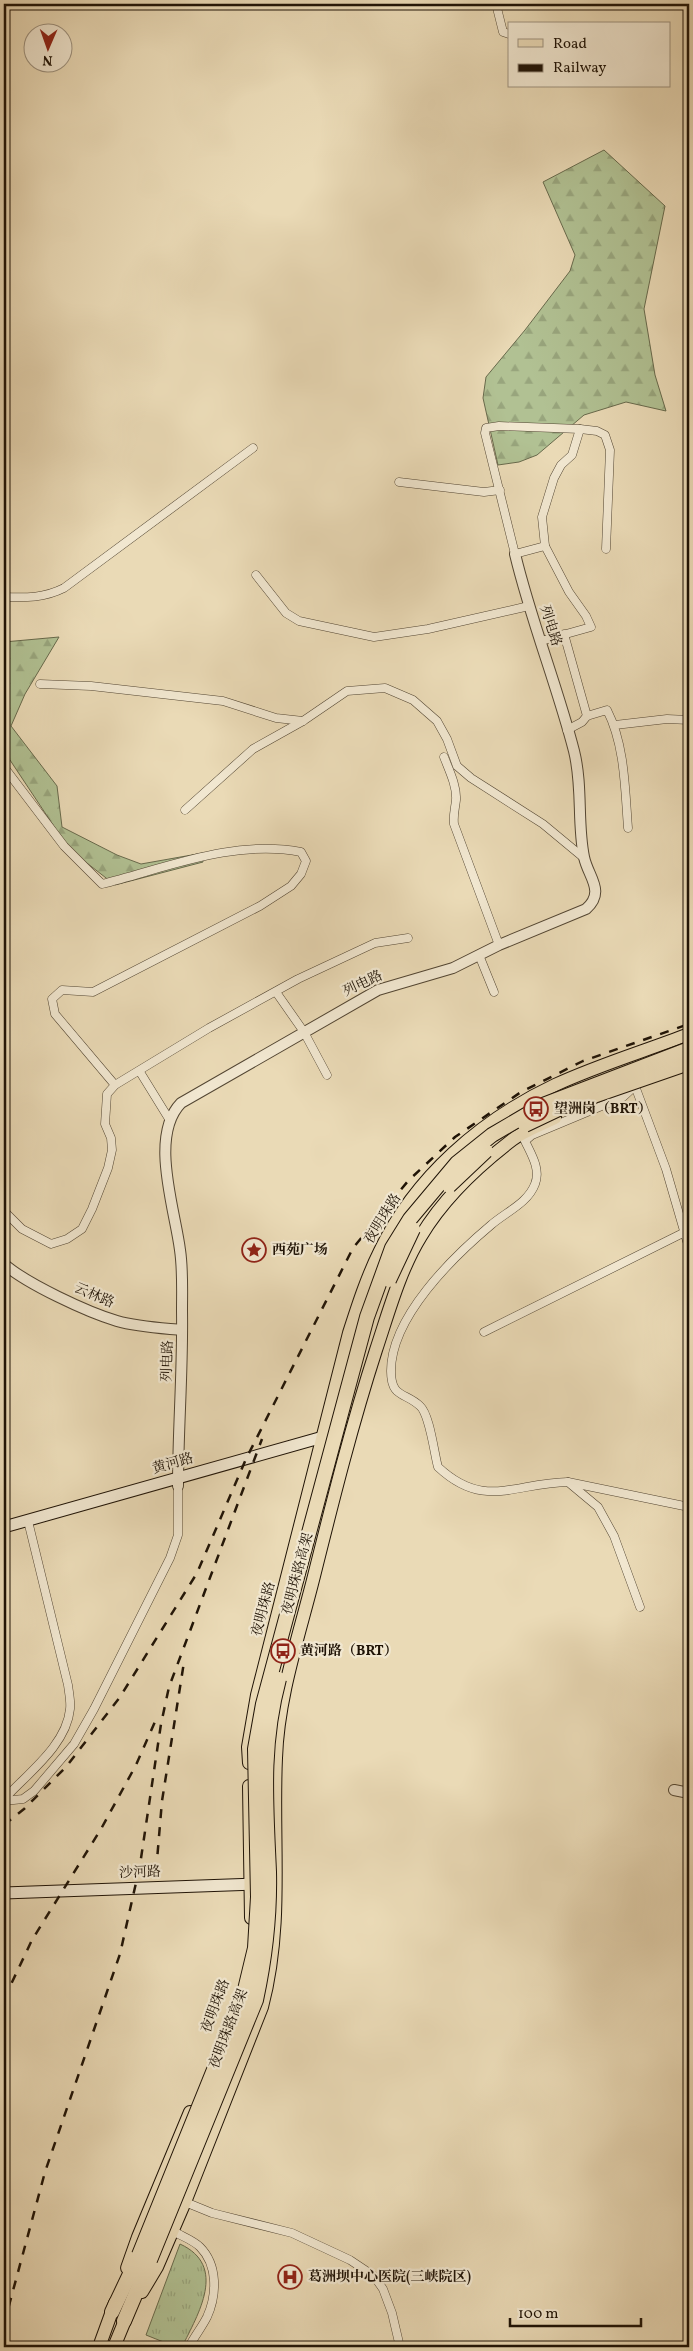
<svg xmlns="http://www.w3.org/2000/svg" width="693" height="2351" viewBox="0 0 693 2351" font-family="Vollkorn,'Noto Serif SC',serif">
<defs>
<pattern id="grass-tufts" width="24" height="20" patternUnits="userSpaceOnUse" patternTransform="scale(1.25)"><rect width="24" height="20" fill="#b1c193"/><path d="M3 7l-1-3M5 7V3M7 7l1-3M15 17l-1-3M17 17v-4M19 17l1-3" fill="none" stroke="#98a57d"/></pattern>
<pattern id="forest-firs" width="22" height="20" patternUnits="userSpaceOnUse" patternTransform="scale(1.25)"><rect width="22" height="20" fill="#b1c193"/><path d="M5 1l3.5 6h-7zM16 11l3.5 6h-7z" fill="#98a57d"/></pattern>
</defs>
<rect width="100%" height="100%" fill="#eadab6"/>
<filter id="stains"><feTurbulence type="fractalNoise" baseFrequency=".004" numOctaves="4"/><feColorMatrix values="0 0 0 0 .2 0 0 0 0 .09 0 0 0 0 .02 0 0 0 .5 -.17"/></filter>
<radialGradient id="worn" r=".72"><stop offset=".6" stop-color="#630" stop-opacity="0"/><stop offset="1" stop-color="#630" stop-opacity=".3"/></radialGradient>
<path fill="url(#grass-tufts)" stroke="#686a4c" d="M180 2244C228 2266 198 2314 182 2347H176L146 2335Z"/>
<g fill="url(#forest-firs)" stroke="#686a4c">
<polygon points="604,150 665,206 644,309 655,375 666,411 626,402 584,415 537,455 519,462 498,465 483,398 486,377 525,330 570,271 575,255 543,182"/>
<polygon points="59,637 25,694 11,726 57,786 62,827 117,855 141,864 203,853 203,862 115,885 69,849 8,757 4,755 4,642"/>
</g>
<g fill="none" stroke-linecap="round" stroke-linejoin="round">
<g stroke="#524532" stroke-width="9">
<g id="minor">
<polyline points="496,4 503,32 509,34"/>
<polyline points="399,482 484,492 500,490"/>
<polyline points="545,546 515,554 485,433 486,428 499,426 580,429 597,431 605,435 610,450 606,549"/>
<polyline points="256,575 286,613 299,621 374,637 428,629 529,606"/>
<path d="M4 597C26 598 44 598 64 588L253 448"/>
<polyline points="564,634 587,716"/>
<polyline points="541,641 591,627 586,616 569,592 545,546 542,517 554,478 561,465 572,455 580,429"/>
<polyline points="40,684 91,686 223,701 276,718 303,721"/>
<polyline points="615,725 667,719 689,720"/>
<path d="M567 730 582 722 587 716 607 710C625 745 625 790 628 828"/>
<path d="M444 757C449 770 457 786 456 800 455 809 453 815 454 824L499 945"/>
<path d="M4 767 64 846 102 884C166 868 234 839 301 852L306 861 301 874 291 886 260 906 93 992 62 990 52 999 55 1014 115 1085"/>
<polyline points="185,810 253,749 303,721 347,691 385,688 413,700 437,721 447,739 457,766 471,778 543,824 584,858"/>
<polyline points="479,955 494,992"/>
<polyline points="276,992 304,1032 327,1075"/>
<polyline points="140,1072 169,1119"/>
<polyline points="4,1211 22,1229 51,1244 67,1239 82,1229 92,1209 108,1168 112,1150 111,1138 105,1124 107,1094 115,1085 209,1028 298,979 375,943 408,938"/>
<polyline points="484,1332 689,1230"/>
<polyline points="568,1482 689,1507"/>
<path d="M640 1607 614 1536 598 1507 568 1482C514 1483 484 1510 438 1467 434 1453 430 1415 420 1406 405 1392 391 1398 391 1371 391 1317 453 1257 491 1225 506 1212 528 1203 535 1184 541 1169 531 1154 525 1141L532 1135 623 1097 635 1086 666 1169 689 1248"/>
<path d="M4 1797 9 1794C31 1771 67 1743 70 1709 71 1702 69 1693 68 1685L28 1521"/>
<polyline points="4,1801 23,1799 34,1791 74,1744 94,1709 170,1558 178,1535 178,1486"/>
<polyline points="185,2202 212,2213 292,2233 350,2260 374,2276 383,2289 392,2313 400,2347"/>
<path d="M173 2231C181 2236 193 2240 200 2247 218 2265 217 2295 207 2317 202 2327 194 2337 189 2347"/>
</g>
</g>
<g stroke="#524532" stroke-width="12">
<g id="tertiary">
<path d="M4 1264C27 1284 87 1312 117 1321 138 1327 161 1328 182 1330"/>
<path d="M178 1486C178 1428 183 1369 182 1311 182 1291 183 1270 180 1250 175 1209 149 1136 181 1103L378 990 453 968 499 945 586 909C606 891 588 877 584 857 577 823 583 787 574 751 557 685 531 621 515 554"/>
<polyline points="674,1790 689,1793"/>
</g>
</g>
<g stroke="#1f1306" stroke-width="13">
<g id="secondary">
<polyline points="4,1527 330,1435"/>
<polyline points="4,1893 259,1884"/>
</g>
</g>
<g stroke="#1f1306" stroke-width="14">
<g id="primary">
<path d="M249 1763 248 1747 257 1695 349 1333C358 1305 367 1277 380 1251 415 1177 481 1120 555 1085 598 1065 645 1051 689 1034"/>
<polyline points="249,1786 251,1918"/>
<polyline points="127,2268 138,2237 190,2112"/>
<path d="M142 2292 157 2267 185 2202 262 2007C284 1924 272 1842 276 1758 278 1697 299 1636 314 1576 333 1500 352 1424 376 1350 389 1311 400 1270 421 1236 443 1199 478 1166 512 1140 524 1131 541 1125 555 1118"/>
<polyline points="99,2347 115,2303"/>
<polyline points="114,2347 128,2313"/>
</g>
</g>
<g stroke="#1f1306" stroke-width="16">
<g id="trunk">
<polyline points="112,2312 139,2255"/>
<polyline points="124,2321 150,2260"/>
</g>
</g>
<use href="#minor" stroke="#f1e7d0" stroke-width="8"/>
<use href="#tertiary" stroke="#f1e7d0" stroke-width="10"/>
<use href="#secondary" stroke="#f1e7d0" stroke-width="11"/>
<use href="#primary" stroke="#eadab6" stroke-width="12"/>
<use href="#trunk" stroke="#eadab6" stroke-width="14"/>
<g stroke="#1f1306" stroke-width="2.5" stroke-dasharray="9 9" stroke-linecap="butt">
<polyline points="4,1825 24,1809 66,1767 120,1697 197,1573 246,1459 353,1248 408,1181 455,1137 521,1092 583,1061 689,1024"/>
<polyline points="156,1872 162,1801 184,1662"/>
<polyline points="4,1999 32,1940 101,1829 136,1765 158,1715"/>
<polyline points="4,2324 45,2172 120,1954 140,1865 161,1724 169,1687 262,1439"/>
</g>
<g stroke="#1f1306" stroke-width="16" stroke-linecap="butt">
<g id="trunk-bridge">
<polyline points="525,1125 565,1106 689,1063"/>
<polyline points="449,1186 486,1151"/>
<polyline points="389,1280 413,1229"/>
<polyline points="139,2255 243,1998 255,1948 258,1897 255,1749 263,1704 367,1317 392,1248 410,1219 457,1163 492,1135 543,1105 689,1049"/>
<path d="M150 2260 256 2000C265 1958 270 1915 269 1872 266 1803 261 1746 279 1679"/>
</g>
</g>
<use href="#trunk-bridge" stroke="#eadab6" stroke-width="14"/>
</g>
<defs>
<g id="bus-ring" transform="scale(1.25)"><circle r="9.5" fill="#f1e7d0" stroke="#8f2418" stroke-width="1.5"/><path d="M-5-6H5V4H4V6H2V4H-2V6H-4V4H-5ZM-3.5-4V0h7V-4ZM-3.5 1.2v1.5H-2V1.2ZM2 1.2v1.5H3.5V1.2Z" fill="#8f2418"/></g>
<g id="sight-ring" transform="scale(1.25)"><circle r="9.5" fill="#f1e7d0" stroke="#8f2418" stroke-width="1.5"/><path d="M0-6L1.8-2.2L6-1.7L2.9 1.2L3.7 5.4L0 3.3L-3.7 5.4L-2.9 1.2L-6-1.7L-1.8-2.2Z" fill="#8f2418"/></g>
<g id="hospital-ring" transform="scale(1.25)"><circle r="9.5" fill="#f1e7d0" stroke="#8f2418" stroke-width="1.5"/><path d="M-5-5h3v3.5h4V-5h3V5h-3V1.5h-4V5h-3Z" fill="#8f2418"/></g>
</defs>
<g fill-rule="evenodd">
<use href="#bus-ring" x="536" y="1109"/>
<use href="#sight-ring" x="254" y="1250"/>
<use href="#bus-ring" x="283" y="1651"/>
<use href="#hospital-ring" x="290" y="2277"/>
</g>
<g text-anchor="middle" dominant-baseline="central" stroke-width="4.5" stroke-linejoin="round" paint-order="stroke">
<g font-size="14" fill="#1f1306" stroke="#f1e7d0">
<text transform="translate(550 626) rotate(72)">列电路</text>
<text transform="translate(363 984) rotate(-25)">列电路</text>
<text transform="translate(383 1219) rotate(-58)">夜明珠路</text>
<text transform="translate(94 1296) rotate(23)">云林路</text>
<text transform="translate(168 1361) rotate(-88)">列电路</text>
<text transform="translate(173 1464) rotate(-16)">黄河路</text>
<text transform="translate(298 1574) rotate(-75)">夜明珠路高架</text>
<text transform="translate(264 1609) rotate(-75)">夜明珠路</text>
<text transform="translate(140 1873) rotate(-2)">沙河路</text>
<text transform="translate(216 2006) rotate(-69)">夜明珠路</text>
<text transform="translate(229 2029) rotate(-69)">夜明珠路高架</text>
</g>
<g font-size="14" font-weight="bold" fill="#1f1306" stroke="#f1e7d0" text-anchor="start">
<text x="554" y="1109">望洲岗（BRT）</text>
<text x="272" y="1250">西苑广场</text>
<text x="300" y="1651">黄河路（BRT）</text>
<text x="308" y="2277">葛洲坝中心医院(三峡院区)</text>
</g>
</g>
<rect width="693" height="2351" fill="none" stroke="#eadab6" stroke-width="20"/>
<rect x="5" y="5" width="683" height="2341" fill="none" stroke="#1f1306" stroke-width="2.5"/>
<rect x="10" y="10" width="673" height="2331" fill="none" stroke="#1f1306"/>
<rect x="508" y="22" width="162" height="65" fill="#f1e7d0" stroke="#9d927f"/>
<rect x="518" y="39" width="25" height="8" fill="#eadab6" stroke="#9d927f"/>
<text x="553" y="48" font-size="15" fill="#1f1306">Road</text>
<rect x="518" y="64" width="25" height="8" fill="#1f1306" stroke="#9d927f"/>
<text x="553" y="72" font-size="15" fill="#1f1306">Railway</text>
<g transform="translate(48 48) rotate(182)"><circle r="24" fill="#f1e7d0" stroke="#9d927f"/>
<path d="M0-4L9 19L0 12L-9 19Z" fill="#8f2418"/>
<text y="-8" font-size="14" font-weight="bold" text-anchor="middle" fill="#1f1306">N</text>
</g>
<path d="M510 2318v8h131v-8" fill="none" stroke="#1f1306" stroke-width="2.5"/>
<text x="518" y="2318" font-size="15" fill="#1f1306" stroke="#f1e7d0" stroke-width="4" paint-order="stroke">100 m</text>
<rect width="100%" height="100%" filter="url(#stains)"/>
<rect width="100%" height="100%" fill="url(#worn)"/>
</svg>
